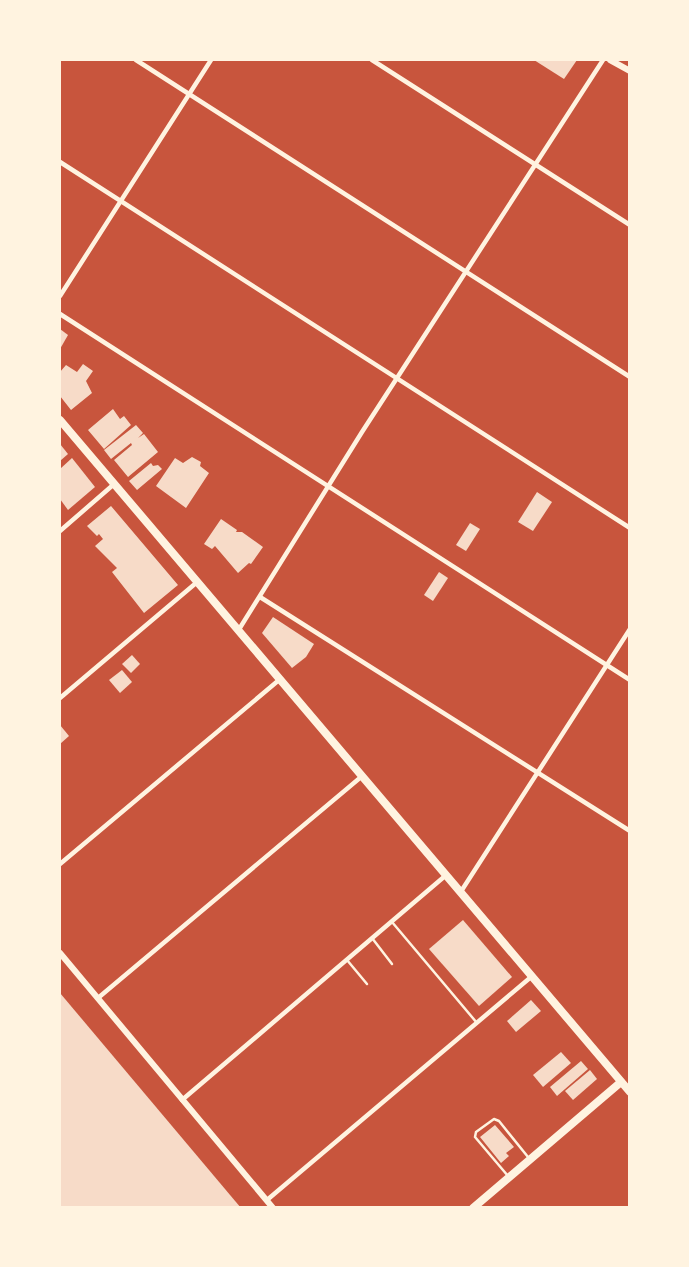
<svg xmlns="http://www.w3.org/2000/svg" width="689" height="1267" viewBox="0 0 689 1267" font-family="Poppins,sans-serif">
<rect width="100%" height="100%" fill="#c8553d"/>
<g fill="#f7dbc8">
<polygon points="534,60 577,60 564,79"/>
<polygon points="60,329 68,335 60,349"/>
<polygon points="83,364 93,371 86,381 92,393 71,410 60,396 60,372 66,365 77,372"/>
<polygon points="113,409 120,419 124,416 131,425 104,449 88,430"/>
<polygon points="136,425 143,433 138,438 144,434 158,452 128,477 114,460 132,445 131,443 111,459 104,450"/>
<polygon points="60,444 68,454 60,461"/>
<polygon points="192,457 201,462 200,466 209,473 186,508 156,486 175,458 183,463"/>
<polygon points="72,458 95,487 68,510 60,499 60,469"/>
<polygon points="151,463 153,466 158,465 162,469 137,490 129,481"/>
<polygon points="537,492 552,502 533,531 518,522"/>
<polygon points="111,506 178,585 144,613 112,572 117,568 95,546 103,539 99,534 97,536 87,526"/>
<polygon points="221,519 237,530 236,532 242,532 263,547 251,564 249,563 238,573 215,546 212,549 204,544"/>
<polygon points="470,523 480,529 466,551 456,545"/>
<polygon points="439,572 448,578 433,601 424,595"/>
<polygon points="273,617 314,644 306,657 292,668 262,633"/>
<polygon points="132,655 140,664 131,673 122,664"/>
<polygon points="122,670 132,682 120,693 109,680"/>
<polygon points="60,725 69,736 60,744"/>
<polygon points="463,920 512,977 479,1006 429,949"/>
<polygon points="60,993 241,1208 60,1208"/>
<polygon points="531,1000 541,1011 516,1032 507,1021"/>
<polygon points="561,1052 571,1063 543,1087 533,1075"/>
<polygon points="581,1061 588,1069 557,1096 550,1087"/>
<polygon points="590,1070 597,1079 573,1100 565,1091"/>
<polygon points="495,1125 514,1147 506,1153 509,1156 501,1163 480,1137"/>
</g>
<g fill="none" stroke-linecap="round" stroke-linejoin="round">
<g stroke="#fff3e0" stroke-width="2.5">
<polyline points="392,922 477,1023"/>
<polyline points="372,938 392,964"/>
<polyline points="347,960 367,984"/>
<polyline points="508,1176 475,1137 476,1132 494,1119 499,1121 528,1157"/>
</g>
<g stroke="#fff3e0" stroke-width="4.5">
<polyline points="136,60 630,377"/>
<polyline points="372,60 630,225"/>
<polyline points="60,162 630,528"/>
<polyline points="60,296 211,60"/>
<polyline points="60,314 630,680"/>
<polyline points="60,531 113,485"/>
<polyline points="260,597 630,831"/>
<polyline points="238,631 362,432 603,60"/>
<polyline points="60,698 196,583"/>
<polyline points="60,864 279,680"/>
<polyline points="460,893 630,629"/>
<polyline points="98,998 361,777"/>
<polyline points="182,1100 445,876"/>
<polyline points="267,1200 531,977"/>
</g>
<g stroke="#fff3e0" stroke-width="6">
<polyline points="610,60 630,71"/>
<polyline points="60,953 273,1208"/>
</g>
<g stroke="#fff3e0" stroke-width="8">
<polyline points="60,420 630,1092"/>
<polyline points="473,1208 621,1082"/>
</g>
</g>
<rect width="689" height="1267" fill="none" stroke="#fff3e0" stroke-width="122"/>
</svg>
